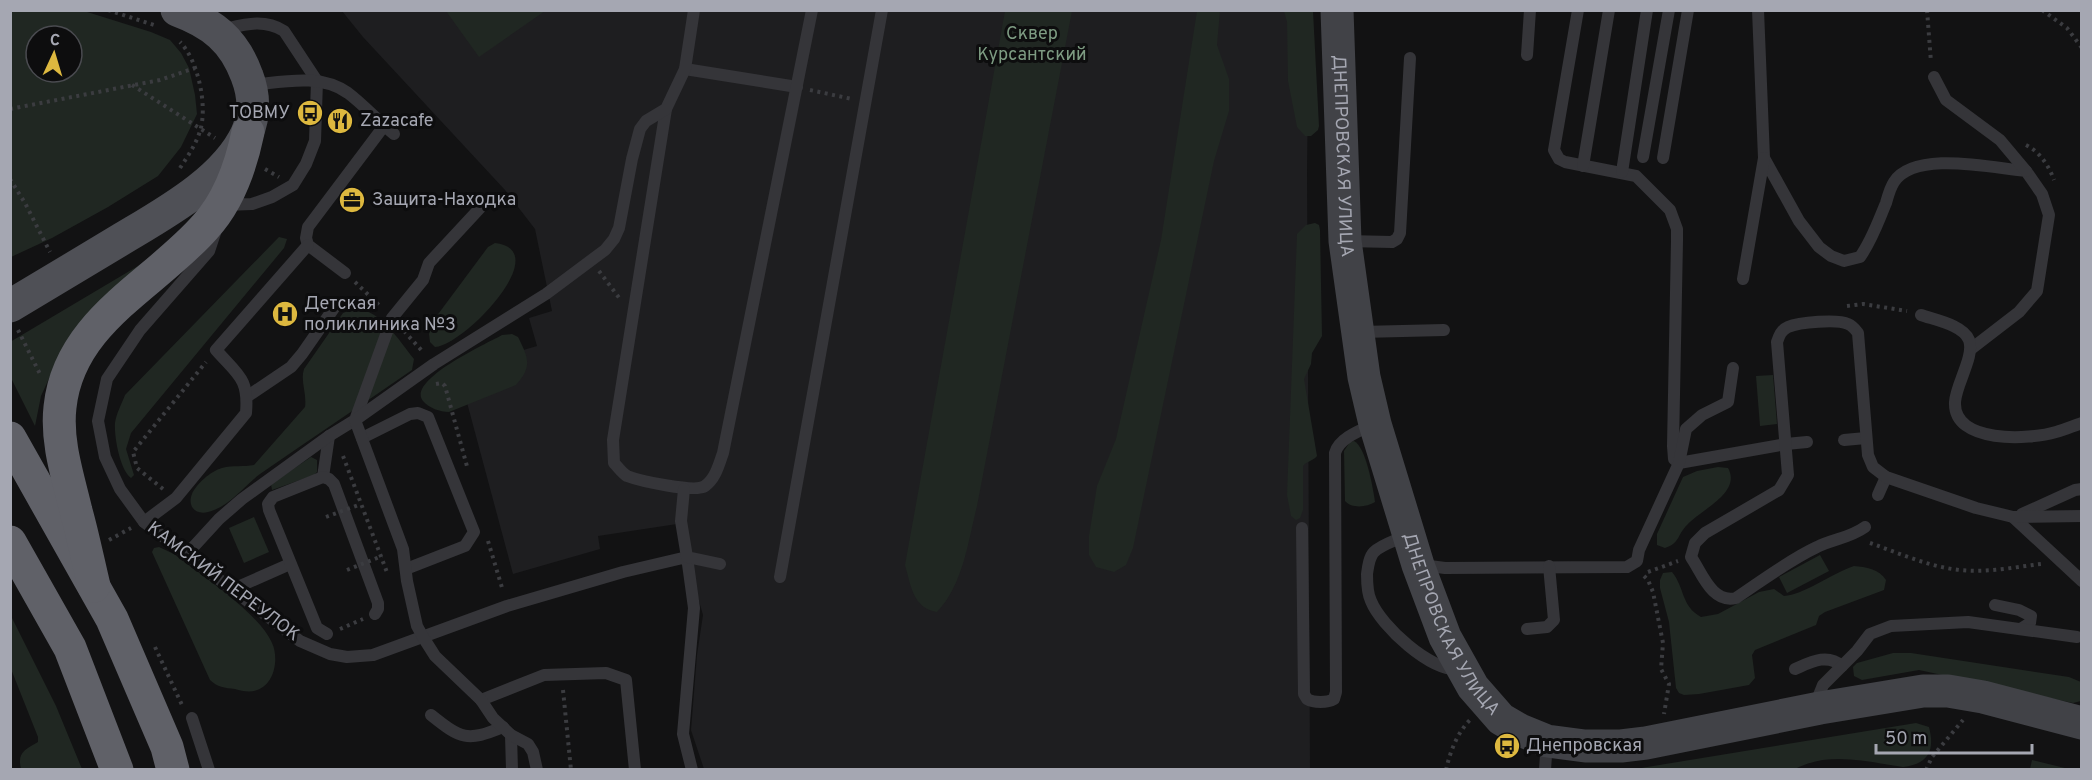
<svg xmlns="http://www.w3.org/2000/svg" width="2092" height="780" viewBox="0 0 2092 780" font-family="Overpass,sans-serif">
<rect width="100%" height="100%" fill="#121213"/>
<polygon fill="#1e1e20" points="342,11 1309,11 1307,171 1310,769 704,769 691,730 697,655 703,615 677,524 598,536 600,549 513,574 458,369 537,346 529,318 552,311 535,229 505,190 363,37"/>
<g fill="#202722" fill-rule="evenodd">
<path d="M10 11H84L151 32 170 40 181 53 189 68 195 95 197 114 181 147 158 176 108 207 52 238 11 257ZM36 36H72V72H36Z"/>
<polygon points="446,11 545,11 479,57"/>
<path d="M1005 11H1072L977 506C968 542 963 585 937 612 913 608 911 586 905 565Z"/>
<polygon points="1197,11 1220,11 1217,45 1229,79 1229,111 1214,161 1133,548 1126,565 1114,572 1096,567 1089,555 1089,536 1097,486 1116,439 1161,240"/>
<polygon points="1284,11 1313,11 1319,126 1318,130 1311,136 1305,136 1297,127 1288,81 1287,22"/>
<path d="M1315 223 1319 225 1320 230 1322 336 1312 353 1311 364 1304 379 1317 456C1313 461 1307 461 1303 466V510L1300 518 1296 520 1291 516 1287 495 1297 234 1306 225Z"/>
<path d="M279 237 287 239 284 248 131 433 126 449 134 475 131 478C120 470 114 437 115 423 116 414 122 403 125 395Z"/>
<path d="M495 243C556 250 464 345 435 347L430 342 429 334 433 321 488 247Z"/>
<polygon points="143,263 57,361 41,396 35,426 11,378 10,342"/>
<path d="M356 308C382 312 398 339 414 359L412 370C362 405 310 439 260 474 244 486 229 507 208 512 196 515 187 507 192 494 196 484 211 471 222 468 233 465 244 467 254 465L305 407C307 393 300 381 304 369L343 313Z"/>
<path d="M512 334 518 337C528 357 533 366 516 385L449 412C440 412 429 408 423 401 406 380 488 343 502 335Z"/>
<polygon points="1773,375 1777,424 1760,426 1756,376"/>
<path d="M1354 441C1366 447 1373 488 1375 502 1367 507 1352 509 1345 501L1344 451 1350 442Z"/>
<polygon points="311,457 317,460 317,472 314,475 272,490 271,484"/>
<path d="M1718 467 1728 468C1742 493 1700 510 1687 525 1677 535 1680 543 1665 548L1657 545V534L1683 477 1697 471Z"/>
<polygon points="254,517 269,552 244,563 229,528"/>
<path d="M159 547 174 554C201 575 259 613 272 643 279 658 275 684 257 690 250 693 242 691 235 689 225 688 217 687 210 680L152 552 154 548Z"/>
<polygon points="1820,555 1829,571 1787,593 1779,577"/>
<path d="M1854 566C1866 567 1879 569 1886 580L1884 590 1825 612 1819 616 1816 625 1755 650 1752 655 1755 678 1749 685 1699 694 1684 695 1679 693 1676 688 1669 622 1660 588V580L1663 573 1672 572C1685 588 1681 606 1701 617L1718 614 1759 592 1774 589 1784 596C1803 595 1833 573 1854 566Z"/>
<path d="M10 614 56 706 82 769H21C17 752 25 750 38 742V737L11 669Z"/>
<polygon points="1893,653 1911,653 2069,677 2081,682 2081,701 2073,703 1919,670 1862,680 1854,676 1853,667 1857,663"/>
<path d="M1916 723 1929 727C1935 750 1929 764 1903 767 1867 762 1829 751 1795 769H1635Z"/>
<polygon points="2032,760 2069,769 2030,769"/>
</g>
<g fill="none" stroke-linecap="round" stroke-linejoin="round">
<g stroke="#3b3c40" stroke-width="4" stroke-dasharray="3 4.5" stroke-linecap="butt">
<polyline points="108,10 157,26"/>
<polyline points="1927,10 1931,62"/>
<polyline points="2042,10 2067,28 2082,48"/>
<polyline points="132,85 215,138"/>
<polyline points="810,90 852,99"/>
<polyline points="10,109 160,80 195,68"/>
<path d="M2026 145C2040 152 2049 166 2054 180"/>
<path d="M180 168C188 156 196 144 200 131 208 106 198 60 180 42"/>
<polyline points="265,169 279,177"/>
<polyline points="10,179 25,203 50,252"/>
<polyline points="599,271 620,299"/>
<polyline points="355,282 382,308"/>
<polyline points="1847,306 1863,304 1907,311"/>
<polyline points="18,330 40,374"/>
<polyline points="404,331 423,352"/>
<polyline points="436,384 442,383 445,386 468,470"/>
<polyline points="343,456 388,575"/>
<polyline points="163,489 137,468 133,452 206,362"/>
<polyline points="109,540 131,528"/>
<polyline points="488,541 503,591"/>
<path d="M1870 543C1899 553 1929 567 1960 570 1987 573 2015 567 2041 564"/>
<polyline points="1648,572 1678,561"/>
<polyline points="1644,576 1648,580 1653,592 1663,643 1661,669 1669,684 1664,714"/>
<polyline points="340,629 363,619"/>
<polyline points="155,647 182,705"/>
<polyline points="563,690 571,770"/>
<path d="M1446 770C1450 752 1457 733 1470 720"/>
<polyline points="1926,770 1932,757 1963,720"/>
</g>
<g stroke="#353539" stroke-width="12">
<polyline points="1578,10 1554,150 1559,159 1565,162 1636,176 1670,210 1677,229 1677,241 1673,446 1674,459 1679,463"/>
<path d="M1758 10 1764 158 1799 221 1819 247 1831 256 1844 261 1860 257C1872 240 1878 222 1886 203 1888 196 1890 188 1894 182 1915 150 1992 168 2026 171L2042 194 2049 215 2037 291 2019 312 1971 349"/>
<path d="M221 30C243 25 263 18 284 31L317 81 315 141 306 164 293 185 272 197 252 204 225 205"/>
<polyline points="1527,55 1530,10"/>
<polyline points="685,69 797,87"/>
<polyline points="1934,77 1946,100 2000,140 2026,171"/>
<path d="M251 85C283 82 320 73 348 93 364 105 378 121 394 134"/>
<path d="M666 109 613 440 614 463C618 467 622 473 627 476 640 481 695 493 705 486 716 478 719 464 723 453L812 10"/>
<polyline points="1643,157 1669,10"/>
<polyline points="1663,158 1688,10"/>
<polyline points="1583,166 1609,10"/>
<polyline points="1622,172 1647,10"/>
<polyline points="216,230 209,251 140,330 107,379 98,421 105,457 120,489 144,522 300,641 330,654 347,657 373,655 507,606 623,572 687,557 694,608 683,734 692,770"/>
<polyline points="1346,241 1392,242 1397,239 1400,233 1410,58"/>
<polyline points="345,273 308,245 306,238 308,227 384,126"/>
<polyline points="1743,279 1764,158"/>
<path d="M1921 315C1935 320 1963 325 1969 340 1975 356 1956 384 1955 402 1953 444 2029 440 2056 432 2064 430 2073 426 2082 423"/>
<polyline points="1361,332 1444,330"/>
<polyline points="248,396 291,367 302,354 334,308"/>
<polyline points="362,438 410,414 418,413 428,417 474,532 465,546 406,569"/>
<polyline points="1844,440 1866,438"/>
<polyline points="1679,463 1786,444 1807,442"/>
<polyline points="323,477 329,436"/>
<polyline points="684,489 681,521 687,557 720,564"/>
<polyline points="1878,495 1886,477"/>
<polyline points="2022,514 2075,490 2082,489"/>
<polyline points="2013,517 2082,581"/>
<path d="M144 522 176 498 246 413C249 378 238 375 216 350L308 245"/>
<path d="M1865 527C1850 538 1833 539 1817 547 1789 560 1763 580 1736 598 1712 604 1702 573 1691 557L1695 543 1705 533 1779 490 1788 475 1777 342C1779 336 1781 330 1788 327 1799 322 1838 319 1848 324 1853 326 1855 329 1858 333L1868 455 1873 467 1886 477 1976 508 2013 517 2082 516"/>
<path d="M1302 528 1304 694 1307 699C1314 703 1327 703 1334 699L1336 692 1335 453C1339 438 1361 430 1374 424"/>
<path d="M1407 535C1398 540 1382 544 1374 552 1369 557 1368 567 1367 574 1367 582 1367 593 1371 601 1381 626 1431 672 1459 669"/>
<polyline points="186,555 219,519 242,499 329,436 355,420 392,318 423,280 429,263 480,208"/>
<polyline points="1422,565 1445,568 1627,567 1637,561 1639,550 1679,463 1686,429 1702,415 1728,402 1733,368"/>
<polyline points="780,577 882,10"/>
<polyline points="231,590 290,564"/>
<polyline points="1995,605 2019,610 2031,616 2030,623 2022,628"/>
<polyline points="1527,629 1547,627 1554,620 1549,566"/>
<polyline points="327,634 317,628 269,510 268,504 273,497 323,477 329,479 334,484 378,603 378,609 375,614"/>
<path d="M1795 669C1811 662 1827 653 1842 666"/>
<polyline points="481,700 544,675 606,673 626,680 635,770"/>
<polyline points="1820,707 1819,695 1823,685 1857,651 1870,634 1891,626 1968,622 2077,637"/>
<path d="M431 715C461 739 467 742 503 727"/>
<polyline points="192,718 209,770"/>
<polyline points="511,735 512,770"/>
<polyline points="537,770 533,752 528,744 511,735 493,718 481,700 435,656 423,637 417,626 407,581 403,549 355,420 434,364 546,294 605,250 614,239 619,228 632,159 640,129 646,121 666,109 685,69 694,10"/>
<polyline points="1545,770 1547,741"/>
</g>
<path stroke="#414247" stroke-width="33" id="s1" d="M1337 10 1345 241 1364 377 1375 424 1418 565 1445 637 1473 687 1501 719 1520 730 1547 741 1585 746H1621L1646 743 1820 708 1923 691H1948L1983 697 2082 723"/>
<path stroke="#4f5056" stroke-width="33" d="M10 306C47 284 84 262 120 240 163 214 225 181 247 133 255 115 254 94 247 76 234 40 212 23 177 10"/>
<g stroke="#606168" stroke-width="33">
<polyline points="10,438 112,619 167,747 173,770"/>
<polyline points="10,542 70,648 117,770"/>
<path d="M94 586C88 561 83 536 76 511 68 477 56 442 60 407 69 321 153 286 205 227 229 201 241 166 248 132"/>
</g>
<g stroke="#3b3c40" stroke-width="4" stroke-dasharray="3 4.5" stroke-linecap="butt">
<polyline points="326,517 361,504"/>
<polyline points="347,570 382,556"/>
</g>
</g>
<defs>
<g id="bus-disc" transform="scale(1.35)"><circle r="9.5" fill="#ddb83f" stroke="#0d0d0e"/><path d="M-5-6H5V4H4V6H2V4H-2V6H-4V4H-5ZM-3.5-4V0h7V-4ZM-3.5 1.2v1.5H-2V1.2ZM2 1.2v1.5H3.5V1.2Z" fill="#111"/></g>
<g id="restaurant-disc" transform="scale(1.35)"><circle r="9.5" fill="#ddb83f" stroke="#0d0d0e"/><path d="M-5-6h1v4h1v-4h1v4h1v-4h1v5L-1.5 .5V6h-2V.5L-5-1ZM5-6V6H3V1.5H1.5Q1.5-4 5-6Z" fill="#111"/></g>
<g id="office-disc" transform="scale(1.35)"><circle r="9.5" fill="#ddb83f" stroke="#0d0d0e"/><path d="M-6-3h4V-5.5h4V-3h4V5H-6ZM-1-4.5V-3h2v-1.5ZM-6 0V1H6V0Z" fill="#111"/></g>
<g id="hospital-disc" transform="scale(1.35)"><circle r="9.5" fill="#ddb83f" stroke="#0d0d0e"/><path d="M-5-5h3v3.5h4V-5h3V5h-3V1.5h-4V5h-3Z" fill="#111"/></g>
</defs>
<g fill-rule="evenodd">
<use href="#bus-disc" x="310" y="113"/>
<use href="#restaurant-disc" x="340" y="121"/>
<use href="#office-disc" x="352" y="200"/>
<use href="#hospital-disc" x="285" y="314"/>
<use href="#bus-disc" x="1507" y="746"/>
</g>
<g text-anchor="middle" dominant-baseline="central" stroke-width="6" stroke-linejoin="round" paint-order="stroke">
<g font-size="18" fill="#7d9b82" stroke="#0d0d0e">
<text x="1032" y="34">Сквер<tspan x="1032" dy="21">Курсантский</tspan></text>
</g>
<g font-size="18" fill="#a5a7b2" stroke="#0d0d0e" text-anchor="start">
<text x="290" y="113" text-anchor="end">ТОВМУ</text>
<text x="360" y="121">Zazacafe</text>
<text x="372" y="200">Защита-Находка</text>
<text x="304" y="304">Детская<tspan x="304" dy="21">поликлиника №3</tspan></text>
<text x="1526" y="746">Днепровская</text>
</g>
<g font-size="18" fill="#a5a7b2" stroke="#0d0d0e">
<text stroke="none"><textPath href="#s1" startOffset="146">ДНЕПРОВСКАЯ УЛИЦА</textPath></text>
<text transform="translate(223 582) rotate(37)">КАМСКИЙ ПЕРЕУЛОК</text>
<text stroke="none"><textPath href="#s1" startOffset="632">ДНЕПРОВСКАЯ УЛИЦА</textPath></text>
</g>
</g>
<rect width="2092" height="780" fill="none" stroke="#a5a7b2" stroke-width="24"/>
<g transform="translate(54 54) rotate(4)"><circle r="28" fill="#0d0d0e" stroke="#4a4b50" stroke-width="1.5"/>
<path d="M0-4.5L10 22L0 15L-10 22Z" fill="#ddb83f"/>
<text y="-9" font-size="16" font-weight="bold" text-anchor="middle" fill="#a5a7b2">С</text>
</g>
<path d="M1876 744v9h156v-9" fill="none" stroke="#a5a7b2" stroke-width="3"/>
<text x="1885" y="744" font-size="18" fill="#a5a7b2" stroke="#0d0d0e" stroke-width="4.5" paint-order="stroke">50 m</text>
</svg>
